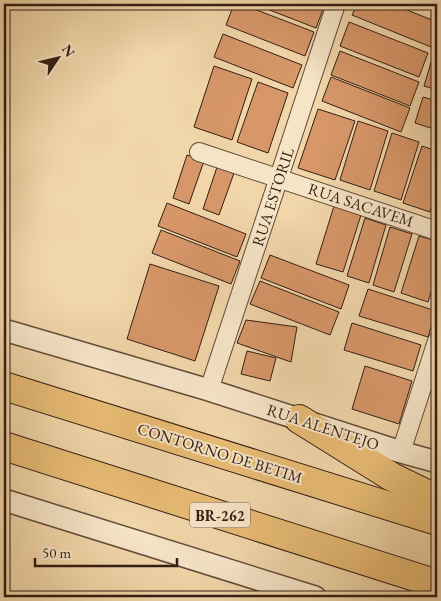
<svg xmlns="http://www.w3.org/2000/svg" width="441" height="601" viewBox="0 0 441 601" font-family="'EB Garamond',serif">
<rect width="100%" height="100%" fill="#f1d6a9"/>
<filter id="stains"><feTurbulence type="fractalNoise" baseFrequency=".004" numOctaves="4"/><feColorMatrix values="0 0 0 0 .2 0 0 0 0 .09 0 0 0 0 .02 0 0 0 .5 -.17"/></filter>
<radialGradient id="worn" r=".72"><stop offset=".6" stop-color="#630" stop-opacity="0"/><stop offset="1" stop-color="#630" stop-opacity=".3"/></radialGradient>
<g fill="#d79769" stroke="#341e14">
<polygon points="234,4 241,4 314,32 305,56 226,25"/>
<polygon points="254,4 325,4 316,28"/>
<polygon points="357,4 392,4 437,22 437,31 431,47 352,15"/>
<polygon points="416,4 437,4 437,12"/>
<polygon points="349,22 428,53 419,77 340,46"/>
<polygon points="223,34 302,65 293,88 214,57"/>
<polygon points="340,51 419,82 410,106 331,75"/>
<polygon points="432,59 437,60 437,90 424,86"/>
<polygon points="214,66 252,79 232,140 194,127"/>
<polygon points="331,77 410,108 401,132 322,101"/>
<polygon points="258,82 288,93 268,153 237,142"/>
<polygon points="423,97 437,101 437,130 415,123"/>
<polygon points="318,109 355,121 335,180 298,168"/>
<polygon points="358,121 388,131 370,190 340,180"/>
<polygon points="392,133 419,142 401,200 374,191"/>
<polygon points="422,146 437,151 437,190 430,212 403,203"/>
<polygon points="187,155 204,161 189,204 173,198"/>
<polygon points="217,167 234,173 219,215 203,209"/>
<polygon points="167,203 246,234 237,257 158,226"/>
<polygon points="334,206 361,215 343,272 316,264"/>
<polygon points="365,218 386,225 369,283 347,276"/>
<polygon points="390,227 412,234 394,292 373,285"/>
<polygon points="161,230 240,261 231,284 152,253"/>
<polygon points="419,236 437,241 437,273 428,302 401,293"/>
<polygon points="270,255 349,285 341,309 261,278"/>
<polygon points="150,264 219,286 195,361 127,339"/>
<polygon points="260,281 339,312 330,335 250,304"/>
<polygon points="368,289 436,311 428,337 359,316"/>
<polygon points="246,320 297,327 291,362 237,343"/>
<polygon points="352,323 421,345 413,371 344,350"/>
<polygon points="247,351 276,358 270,381 241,374"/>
<polygon points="365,366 412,381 399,424 352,409"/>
</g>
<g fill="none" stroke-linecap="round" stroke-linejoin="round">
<g stroke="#634c39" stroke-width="20">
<g id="minor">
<polyline points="199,152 437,231"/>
<polyline points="209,390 336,4"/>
<polyline points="401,452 437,341"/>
</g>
</g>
<g stroke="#634c39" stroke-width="24">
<g id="tertiary">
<polyline points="4,330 209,390 401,452 437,462"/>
<polyline points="4,500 315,597"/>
</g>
</g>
<g stroke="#341e14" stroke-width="30">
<g id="motorway">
<polyline points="4,386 437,521"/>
<polyline points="299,419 392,477 437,499"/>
<polyline points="4,446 437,584"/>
</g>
</g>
<use href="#minor" stroke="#f6e4c7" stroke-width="18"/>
<use href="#tertiary" stroke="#f6e4c7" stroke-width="21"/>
<use href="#motorway" stroke="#e8bb74" stroke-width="28"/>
</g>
<g text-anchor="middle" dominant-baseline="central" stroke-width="4" stroke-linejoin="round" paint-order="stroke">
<rect fill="#f6e4c7" stroke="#6e594a" stroke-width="1" x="190" y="502.5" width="60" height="25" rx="4"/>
<g font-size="15" font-weight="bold" fill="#341e14">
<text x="220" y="515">BR-262</text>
</g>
<g font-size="16" fill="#341e14" stroke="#f6e4c7">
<text transform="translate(273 197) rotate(-72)">RUA ESTORIL</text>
<text transform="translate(361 205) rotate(18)">RUA SACAVEM</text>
<text transform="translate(323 427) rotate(18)">RUA ALENTEJO</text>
<text transform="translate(220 453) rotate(17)">CONTORNO DE BETIM</text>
</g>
</g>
<rect width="441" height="601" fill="none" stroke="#f1d6a9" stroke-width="20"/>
<rect x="5" y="5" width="431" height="591" fill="none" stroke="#341e14" stroke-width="2.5"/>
<rect x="10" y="10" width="421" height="581" fill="none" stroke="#341e14"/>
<g transform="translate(58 58) rotate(55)" stroke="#f6e4c7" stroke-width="4" paint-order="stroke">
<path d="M0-4L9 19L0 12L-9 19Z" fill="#341e14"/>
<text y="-8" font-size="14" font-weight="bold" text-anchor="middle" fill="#341e14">N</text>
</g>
<path d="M35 558v8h142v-8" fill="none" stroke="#341e14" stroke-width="2.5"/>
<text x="42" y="558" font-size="15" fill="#341e14" stroke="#f6e4c7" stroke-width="4" paint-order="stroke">50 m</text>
<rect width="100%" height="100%" filter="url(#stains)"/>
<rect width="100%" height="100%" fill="url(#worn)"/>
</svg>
